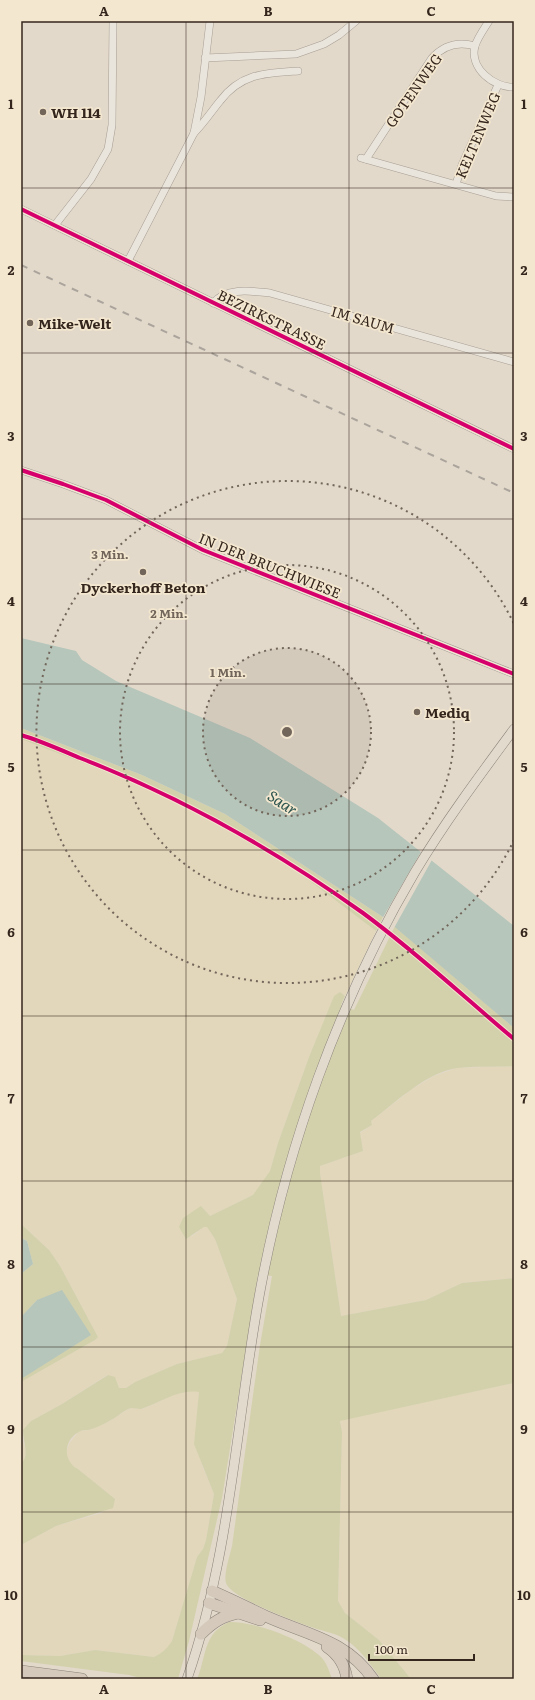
<svg xmlns="http://www.w3.org/2000/svg" width="535" height="1700" viewBox="0 0 535 1700" font-family="Literata,serif">
<rect width="100%" height="100%" fill="#e2d9ca"/>
<g fill="#e2d7bb">
<polygon points="21,739 107,772 163,796 217,824 298,872 376,931 345,996 340,992 334,997 309,1057 278,1143 270,1171 262,1185 253,1195 210,1216 201,1206 191,1237 204,1227 207,1227 215,1239 237,1299 227,1346 222,1353 177,1364 135,1382 126,1388 119,1388 107,1375 62,1404 31,1421 23,1431 23,1441 26,1452 24,1461 21,1463 21,1382 95,1340 98,1337 60,1266 49,1250 21,1224"/>
<polygon points="514,1066 514,1278 462,1283 426,1300 341,1316 320,1173 320,1166 363,1151 360,1133 372,1125 371,1121 411,1090 434,1076 457,1068"/>
<polygon points="514,1383 514,1679 411,1679 379,1640 345,1613 338,1601 342,1432 340,1420"/>
<polygon points="191,1391 199,1391 198,1416 202,1465 214,1494 206,1540 203,1549 197,1557 172,1641 168,1648 162,1653 154,1657 95,1650 60,1656 21,1655 21,1545 56,1526 102,1513 115,1499 78,1469 71,1465 67,1460 66,1454 69,1444 79,1431 89,1430 112,1420 125,1411 132,1408 143,1409 175,1394"/>
</g>
<g fill="#d3d1ac">
<polygon points="21,728 142,775 225,814 383,917 376,931 298,872 217,824 163,796 107,772 21,739"/>
<path d="M395 926 514 1028V1066C496 1067 476 1066 458 1068 428 1071 395 1103 371 1121L372 1125 360 1132 363 1151 320 1166V1173L341 1316 426 1300 462 1283 514 1278V1383L340 1421 342 1432 338 1601 345 1613 379 1640 411 1679H381C370 1663 358 1646 341 1637 332 1632 321 1631 311 1627 294 1621 235 1599 227 1585 222 1578 230 1555 232 1546L260 1345 272 1276 258 1274 222 1498 189 1641 178 1679H144L129 1675 21 1661V1655L60 1656 95 1650 154 1657C162 1653 167 1649 172 1641L197 1557 203 1549 206 1540 214 1494 194 1444 199 1392C179 1389 163 1401 144 1408 140 1410 136 1408 132 1408 124 1409 118 1417 111 1420 104 1424 96 1428 88 1430 85 1430 81 1430 79 1432 64 1439 62 1461 78 1469L115 1499 113 1508 56 1526 21 1545V1463C30 1457 23 1441 23 1430L31 1421 62 1404 108 1375 115 1377 119 1388H126L135 1382 177 1364 222 1353 227 1346 237 1299 215 1239 207 1227H204L186 1239 179 1227 183 1218 201 1206 210 1216 253 1195 270 1171 278 1143 309 1057 334 996 340 992 345 996 341 1005 354 1010Z"/>
<polygon points="21,1224 49,1250 60,1266 98,1337 95,1340 21,1382 37,1300 21,1317 21,1274 33,1264 27,1241 21,1238"/>
<path d="M229 1622C253 1621 303 1639 321 1657 327 1663 329 1671 332 1679H197C204 1664 204 1640 218 1629 221 1626 225 1624 229 1622Z"/>
</g>
<g fill="#b6c6bb">
<polygon points="21,638 76,651 82,660 116,681 250,738 378,818 514,926 514,1028 383,917 225,814 142,775 21,728"/>
<polygon points="21,1238 27,1241 33,1264 21,1274"/>
<polygon points="62,1290 91,1335 21,1379 21,1317 37,1300"/>
</g>
<polygon fill="#e2d9ca" points="422,850 433,858 394,928 382,919"/>
<g fill="none" stroke-linecap="round" stroke-linejoin="round">
<g stroke="#a79e94" stroke-width="8">
<g id="minor">
<path d="M489 21C484 29 478 37 475 46 469 68 494 88 514 87"/>
<polyline points="205,58 296,54 324,44 339,35 356,21"/>
<path d="M194 133C204 123 211 112 220 101 241 73 266 73 298 71"/>
<polyline points="361,158 496,196 514,197"/>
<path d="M366 159 432 58C444 45 458 41 475 46"/>
<polyline points="456,184 462,165 498,85"/>
<polyline points="21,209 514,449"/>
<polyline points="55,225 91,179 108,149 112,125 113,21"/>
<polyline points="128,261 194,133 201,97 210,21"/>
<path d="M213 303C227 287 251 291 270 293L514 362"/>
<polyline points="21,470 63,484 106,500 203,550 514,674"/>
</g>
</g>
<g stroke="#8c847a" stroke-width="10">
<path id="major" d="M187 1679C230 1556 236 1424 259 1297 286 1148 338 1002 415 872 445 822 480 775 514 729"/>
</g>
<g stroke="#8c847a" stroke-width="12">
<g id="highway">
<path d="M212 1591C231 1599 250 1609 270 1618 309 1635 347 1641 373 1679"/>
<polyline points="209,1603 260,1620"/>
<path d="M201 1634C212 1623 222 1616 238 1613"/>
<path d="M327 1647C339 1655 345 1665 347 1679"/>
<polyline points="21,1671 82,1679"/>
</g>
</g>
<use href="#minor" stroke="#eae5dc" stroke-width="7"/>
<use href="#major" stroke="#e1dacd" stroke-width="9"/>
<use href="#highway" stroke="#d5c9bb" stroke-width="11"/>
<polyline stroke="#aaa49c" stroke-width="2" stroke-dasharray="7 7" stroke-linecap="butt" points="21,265 514,493"/>
<g stroke="#f4e7cf" stroke-width="6">
<g id="cycleway">
<polyline points="21,209 514,449"/>
<polyline points="21,470 63,484 106,500 203,550 514,674"/>
<path d="M21 735C41 741 61 750 80 758 181 797 275 850 363 913 416 952 464 997 514 1039"/>
</g>
</g>
<use href="#cycleway" stroke="#d6006c" stroke-width="4"/>
</g>
<path fill="none" stroke="#35261d" stroke-width="1" stroke-opacity="0.55" d="M186 21V1679M349 21V1679M21 188H514M21 353H514M21 519H514M21 684H514M21 850H514M21 1016H514M21 1181H514M21 1347H514M21 1512H514"/>
<circle cx="287" cy="732" r="84" fill="#72655a" fill-opacity=".12"/>
<g fill="none" stroke="#72655a" stroke-width="2" stroke-dasharray="2 4">
<circle cx="287" cy="732" r="84"/>
<circle cx="287" cy="732" r="167"/>
<path d="M514 840A251 251 0 1 1 514 624"/>
</g>
<g fill="#72655a" stroke="#f4e7cf" stroke-width="1.5">
<circle cx="43" cy="112" r="4"/>
<circle cx="30" cy="323" r="4"/>
<circle cx="143" cy="572" r="4"/>
<circle cx="417" cy="712" r="4"/>
</g>
<g text-anchor="middle" dominant-baseline="central" stroke-width="3.5" stroke-linejoin="round" paint-order="stroke">
<g font-size="14" fill="#35261d" stroke="#f4e7cf">
<text transform="translate(413 90) rotate(-55)">GOTENWEG</text>
<text transform="translate(477 135) rotate(-67)">KELTENWEG</text>
<text transform="translate(272 319) rotate(26)">BEZIRKSTRASSE</text>
<text transform="translate(363 319) rotate(16)">IM SAUM</text>
<text transform="translate(270 565) rotate(22)">IN DER BRUCHWIESE</text>
</g>
<g font-size="14" font-weight="bold" fill="#35261d" stroke="#f4e7cf" text-anchor="start">
<text x="51" y="112">WH 114</text>
<text x="38" y="323">Mike-Welt</text>
<text x="143" y="587" text-anchor="middle">Dyckerhoff Beton</text>
<text x="425" y="712">Mediq</text>
</g>
<g font-size="15" font-style="italic" fill="#2c544f" stroke="#f4e7cf">
<text transform="translate(283 802) rotate(33)">Saar</text>
</g>
</g>
<circle cx="287" cy="732" r="6" fill="#72655a" stroke="#f4e7cf" stroke-width="2"/>
<g font-size="12" text-anchor="middle" font-weight="bold" fill="#72655a" stroke="#f4e7cf" stroke-width="3.5" stroke-linejoin="round" paint-order="stroke">
<text x="110" y="559">3 Min.</text>
<text x="169" y="618">2 Min.</text>
<text x="228" y="677">1 Min.</text>
</g>
<rect width="535" height="1700" fill="none" stroke="#f4e7cf" stroke-width="44"/>
<path d="M369 1654v6h105v-6" fill="none" stroke="#35261d" stroke-width="2"/>
<text x="375" y="1654" font-size="12" fill="#35261d" stroke="#f4e7cf" stroke-width="3" paint-order="stroke">100 m</text>
<rect x="22" y="22" width="491" height="1656" fill="none" stroke="#35261d" stroke-width="1.5"/>
<g font-size="13" text-anchor="middle" font-weight="bold" fill="#35261d">
<text x="104" y="16">A</text>
<text x="268" y="16">B</text>
<text x="431" y="16">C</text>
<text x="11" y="109">1</text>
<text x="524" y="109">1</text>
<text x="11" y="275">2</text>
<text x="524" y="275">2</text>
<text x="11" y="441">3</text>
<text x="524" y="441">3</text>
<text x="11" y="606">4</text>
<text x="524" y="606">4</text>
<text x="11" y="772">5</text>
<text x="524" y="772">5</text>
<text x="11" y="937">6</text>
<text x="524" y="937">6</text>
<text x="11" y="1103">7</text>
<text x="524" y="1103">7</text>
<text x="11" y="1269">8</text>
<text x="524" y="1269">8</text>
<text x="11" y="1434">9</text>
<text x="524" y="1434">9</text>
<text x="11" y="1600">10</text>
<text x="524" y="1600">10</text>
<text x="104" y="1694">A</text>
<text x="268" y="1694">B</text>
<text x="431" y="1694">C</text>
</g>
</svg>
